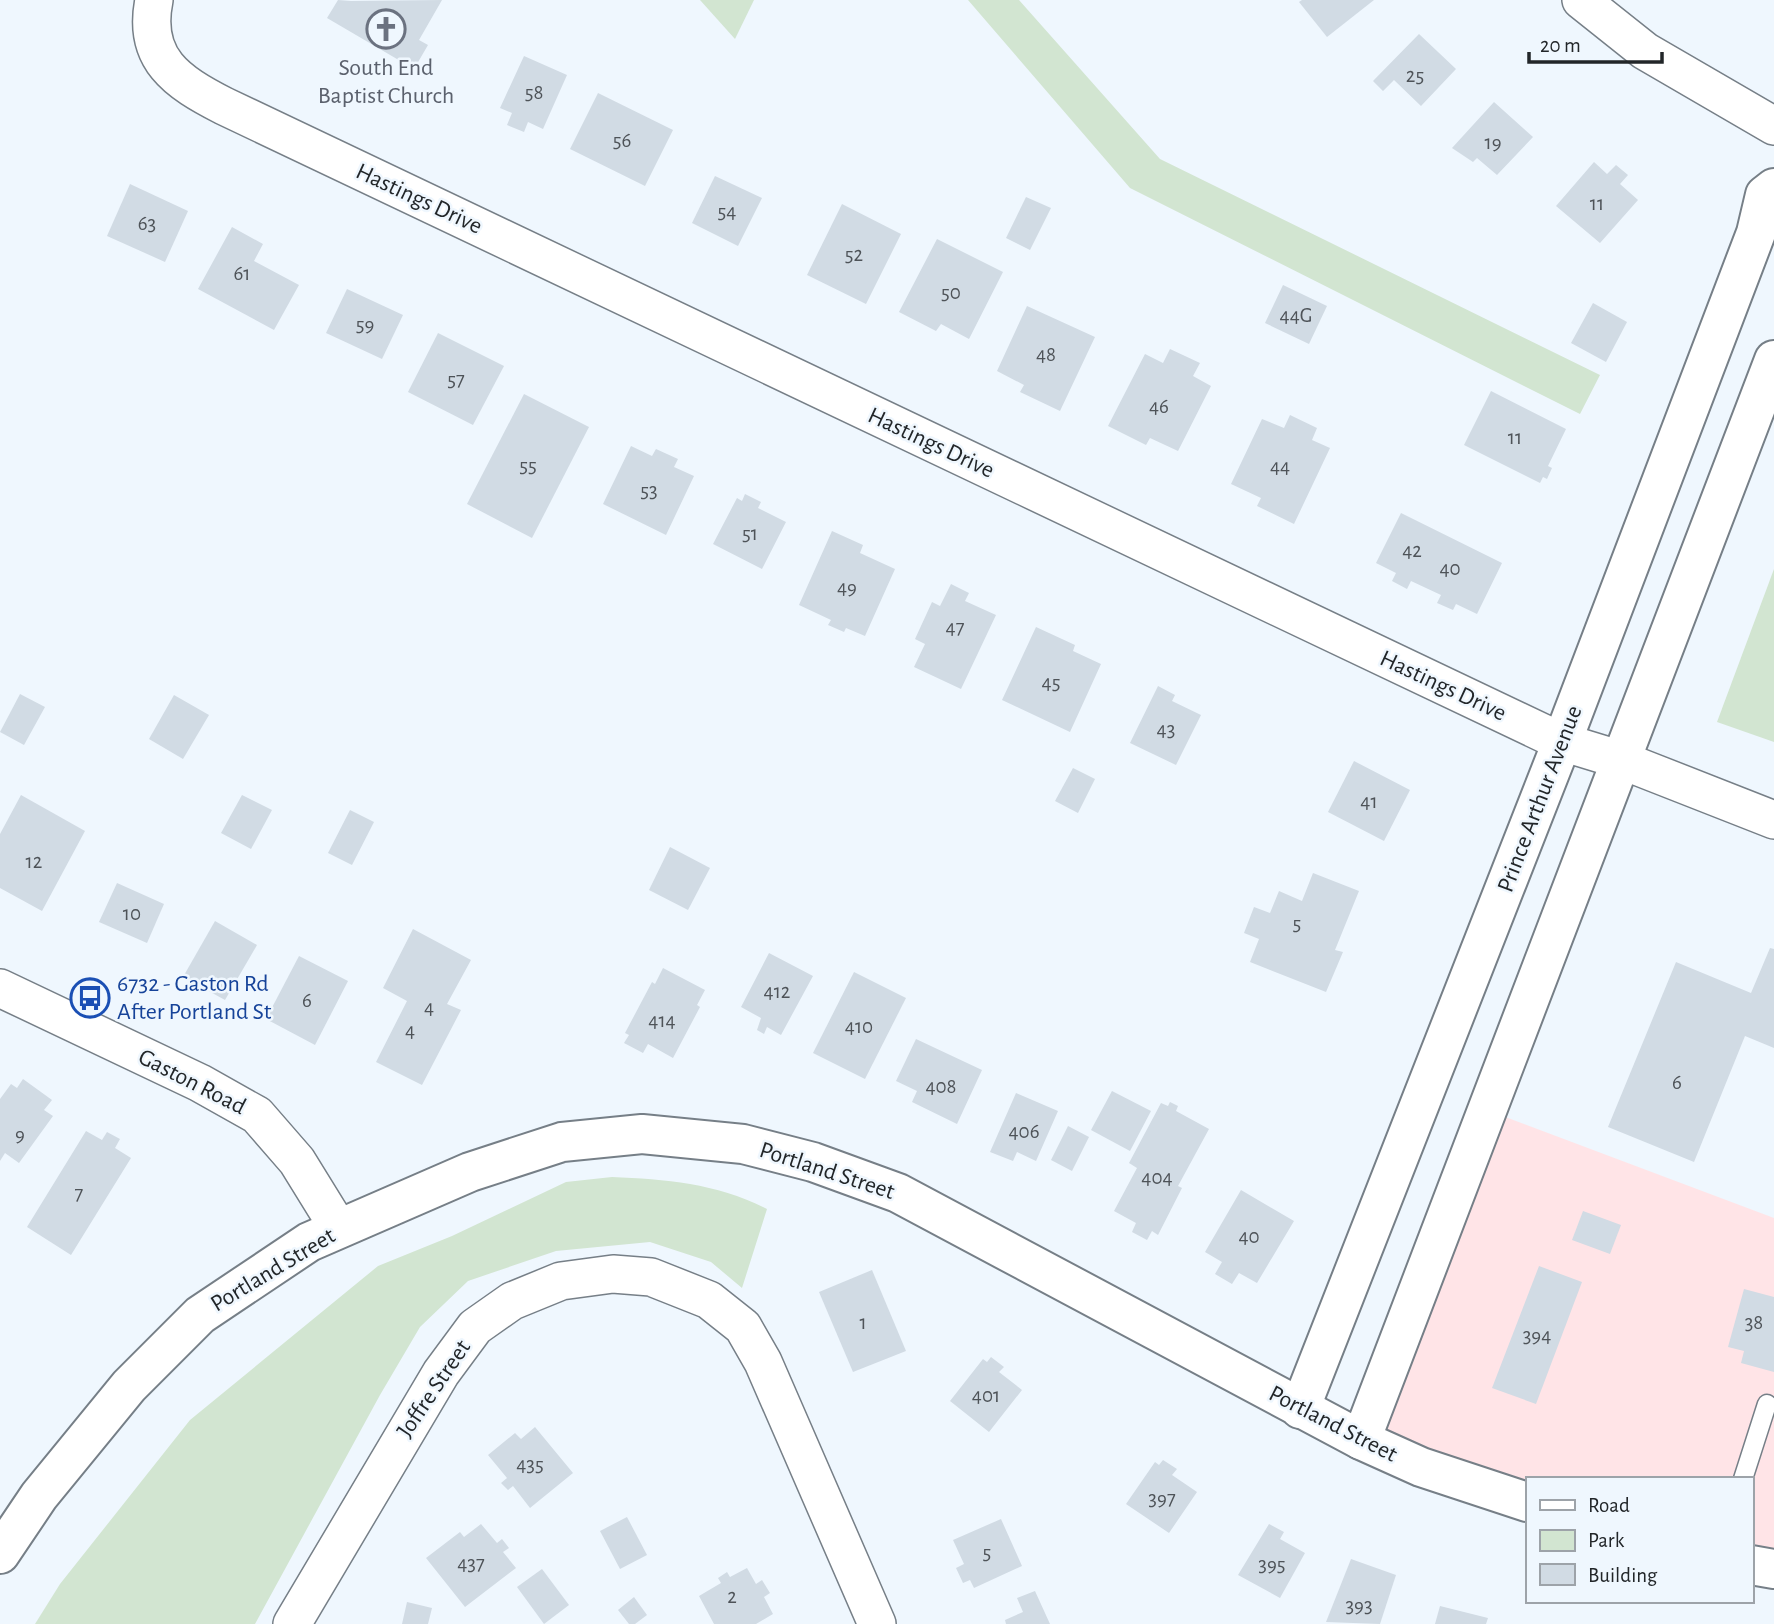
<svg xmlns="http://www.w3.org/2000/svg" width="1774" height="1624" viewBox="0 0 1774 1624" font-family="'Alegreya Sans',sans-serif">
<rect width="100%" height="100%" fill="#eff7fe"/>
<polygon fill="#ffe4e7" points="1484,1109 1774,1218 1774,1566 1751,1562 1751,1479 1527,1479 1527,1495 1361,1440"/>
<g fill="#d2e5d1">
<polygon points="700,0 754,0 735,39"/>
<polygon points="968,0 1019,0 1160,159 1600,375 1580,414 1130,188"/>
<polygon points="1774,569 1774,742 1717,722"/>
<path d="M612 1177C666 1179 719 1184 767 1209L742 1288 711 1262 650 1242 556 1251 468 1281 420 1327 380 1395 255 1624H35L60 1584 190 1420 378 1266 452 1236 566 1182Z"/>
</g>
<g fill="#d1dbe4">
<polygon points="338,0 351,1 442,0 419,40 428,45 414,69 327,18"/>
<polygon points="1302,0 1374,0 1327,37 1299,2"/>
<polygon points="1419,34 1456,69 1421,106 1394,80 1383,91 1373,81"/>
<polygon points="524,56 567,75 543,129 528,122 524,132 507,125 512,113 500,108"/>
<polygon points="598,93 673,130 645,186 570,149"/>
<polygon points="1494,102 1533,137 1497,175 1477,158 1473,162 1452,148"/>
<polygon points="1594,162 1607,174 1616,165 1628,175 1620,184 1638,200 1600,243 1556,206"/>
<polygon points="715,176 762,198 738,246 692,223"/>
<polygon points="130,184 188,211 165,262 107,236"/>
<polygon points="1026,197 1051,208 1030,250 1006,238"/>
<polygon points="842,204 901,234 866,304 807,275"/>
<polygon points="232,227 263,244 254,261 299,285 274,330 198,289"/>
<polygon points="937,239 1003,272 969,339 941,324 936,331 899,312"/>
<polygon points="1283,285 1327,306 1309,344 1265,323"/>
<polygon points="347,289 403,315 382,359 326,333"/>
<polygon points="1593,303 1627,322 1606,362 1571,343"/>
<polygon points="1027,306 1095,337 1060,411 1020,392 1024,385 997,371"/>
<polygon points="438,333 504,366 473,425 408,392"/>
<polygon points="1170,349 1200,363 1193,376 1211,386 1178,451 1150,438 1146,445 1108,426 1145,354 1163,363"/>
<polygon points="1491,391 1566,429 1548,466 1552,468 1547,479 1543,477 1540,483 1464,445"/>
<polygon points="524,394 589,427 532,538 467,504"/>
<polygon points="1290,415 1317,428 1312,440 1330,448 1294,524 1257,506 1261,498 1231,484 1262,419 1284,428"/>
<polygon points="631,446 652,456 656,449 678,459 674,467 694,476 666,535 603,504"/>
<polygon points="745,494 761,502 758,508 786,522 762,569 713,544 737,498 742,501"/>
<polygon points="1401,513 1502,563 1477,614 1456,604 1453,610 1437,603 1441,595 1411,581 1407,589 1392,581 1396,573 1376,563"/>
<polygon points="832,531 863,545 860,553 895,569 865,636 846,628 844,632 828,625 831,620 799,605"/>
<polygon points="951,584 969,593 965,601 996,615 961,689 914,667 925,644 915,639 932,602 940,606"/>
<polygon points="1036,627 1075,645 1073,651 1101,664 1070,732 1002,700"/>
<polygon points="1158,686 1175,695 1172,701 1201,715 1176,765 1130,743"/>
<polygon points="20,694 45,707 24,745 0,732"/>
<polygon points="174,695 209,715 183,759 149,739"/>
<polygon points="1354,761 1410,790 1384,841 1328,812"/>
<polygon points="1073,768 1095,779 1078,813 1055,801"/>
<polygon points="21,795 85,831 42,911 0,888 0,834"/>
<polygon points="242,795 272,810 251,849 221,833"/>
<polygon points="350,810 374,822 352,865 328,853"/>
<polygon points="670,847 710,868 688,910 649,890"/>
<polygon points="1313,873 1359,891 1335,950 1343,952 1326,992 1250,962 1259,939 1244,933 1254,907 1270,913 1279,891 1302,901"/>
<polygon points="117,883 164,904 147,943 99,922"/>
<polygon points="215,921 257,945 225,1000 183,977"/>
<polygon points="413,929 471,960 447,1004 461,1010 422,1085 376,1062 407,1001 383,988"/>
<polygon points="1770,948 1774,949 1774,1048 1745,1036 1694,1162 1608,1127 1676,962 1751,993"/>
<polygon points="769,953 813,976 781,1035 767,1027 764,1034 757,1030 761,1018 741,1007"/>
<polygon points="299,956 348,981 315,1045 266,1019"/>
<polygon points="663,968 705,990 697,1005 700,1007 673,1058 648,1044 643,1053 624,1043 629,1035 625,1033 652,982 655,984"/>
<polygon points="854,972 906,998 865,1079 813,1053"/>
<polygon points="916,1039 982,1070 957,1124 912,1102 917,1091 896,1081"/>
<polygon points="23,1079 52,1100 44,1110 53,1116 19,1163 5,1153 0,1161 0,1099 11,1084 17,1088"/>
<polygon points="1112,1091 1151,1111 1130,1151 1091,1130"/>
<polygon points="1016,1093 1058,1111 1036,1161 1017,1152 1013,1161 990,1152"/>
<polygon points="1170,1102 1178,1106 1176,1111 1209,1129 1178,1186 1182,1188 1158,1235 1152,1231 1147,1240 1132,1232 1136,1223 1114,1211 1137,1168 1129,1163 1161,1103 1168,1106"/>
<polygon points="1068,1126 1089,1137 1072,1171 1051,1160"/>
<polygon points="86,1131 102,1140 107,1132 120,1139 115,1148 131,1158 71,1255 27,1227"/>
<polygon points="1241,1190 1294,1221 1257,1283 1239,1273 1232,1284 1215,1274 1222,1262 1205,1252"/>
<polygon points="1583,1211 1621,1225 1610,1254 1572,1240"/>
<polygon points="1539,1266 1582,1282 1536,1404 1492,1388"/>
<polygon points="872,1270 906,1351 853,1372 819,1292"/>
<polygon points="1744,1289 1774,1297 1774,1372 1741,1363 1744,1351 1728,1347"/>
<polygon points="991,1357 1004,1367 999,1372 1022,1390 989,1432 950,1401 983,1359 987,1362"/>
<polygon points="535,1427 573,1473 530,1508 513,1486 508,1490 501,1483 507,1478 488,1455 515,1433 521,1439"/>
<polygon points="1163,1460 1177,1469 1172,1475 1197,1492 1169,1533 1126,1504 1155,1462 1159,1465"/>
<polygon points="627,1517 647,1555 620,1569 600,1531"/>
<polygon points="1001,1519 1022,1566 974,1588 970,1580 963,1583 956,1568 964,1564 953,1540"/>
<polygon points="481,1524 497,1543 502,1539 509,1548 503,1552 516,1568 465,1607 426,1558 460,1532 464,1537"/>
<polygon points="1269,1524 1284,1532 1280,1539 1305,1553 1280,1598 1238,1575"/>
<polygon points="1351,1559 1396,1575 1380,1624 1326,1622"/>
<polygon points="747,1568 756,1584 762,1580 770,1593 764,1597 773,1614 756,1624 714,1624 699,1596 721,1583 718,1578 727,1572 730,1577"/>
<polygon points="542,1569 569,1605 544,1624 517,1587"/>
<polygon points="1035,1591 1050,1624 1006,1624 1005,1620 1023,1612 1017,1598"/>
<polygon points="634,1597 647,1615 635,1624 629,1624 618,1610"/>
<polygon points="407,1602 432,1608 428,1624 402,1624"/>
<polygon points="1440,1606 1488,1618 1486,1624 1435,1624"/>
</g>
<g fill="none" stroke-linecap="round" stroke-linejoin="round">
<g stroke="#767f87" stroke-width="21">
<polyline id="lane" points="1743,1479 1767,1404"/>
</g>
<g stroke="#767f87" stroke-width="40">
<g id="street">
<path d="M154 0C142 59 177 82 224 106L1562 742 1621 760 1774 820"/>
<polyline points="1581,0 1645,51 1774,126"/>
<polyline points="0,988 200,1083 257,1115 297,1161 339,1229"/>
<polyline points="292,1624 441,1373 475,1327 512,1301 561,1281 613,1274 651,1277 709,1300 743,1327 763,1362 877,1624"/>
</g>
</g>
<g stroke="#767f87" stroke-width="42">
<g id="secondary">
<polyline points="1300,1409 1562,742 1756,233 1765,195 1774,188"/>
<polyline points="1361,1440 1774,360"/>
<polyline points="0,1554 39,1496 129,1386 200,1315 309,1242 470,1172 562,1142 642,1134 743,1144 813,1162 898,1193 1361,1440 1421,1467 1527,1502"/>
<polyline points="1751,1565 1774,1569"/>
</g>
</g>
<use href="#lane" stroke="#fff" stroke-width="18"/>
<use href="#street" stroke="#fff" stroke-width="37"/>
<use href="#secondary" stroke="#fff" stroke-width="38"/>
</g>
<defs>
<g id="church-ring" transform="scale(2.0125)"><circle r="9.5" fill="#eff7fe" stroke="#6b7280" stroke-width="1.5"/><path d="M-1.2-6h2.4v3.5h3.3v2.4h-3.3V6h-2.4V-.1h-3.3v-2.4h3.3Z" fill="#6b7280"/></g>
<g id="bus-ring" transform="scale(2.0125)"><circle r="9.5" fill="#eff7fe" stroke="#1a4fb4" stroke-width="1.5"/><path d="M-5-6H5V4H4V6H2V4H-2V6H-4V4H-5ZM-3.5-4V0h7V-4ZM-3.5 1.2v1.5H-2V1.2ZM2 1.2v1.5H3.5V1.2Z" fill="#1a4fb4"/></g>
</defs>
<g fill-rule="evenodd">
<use href="#church-ring" x="386" y="29"/>
<use href="#bus-ring" x="90" y="998"/>
</g>
<g text-anchor="middle" dominant-baseline="central" stroke-width="5" stroke-linejoin="round" paint-order="stroke">
<g font-size="21" fill="#4e5358">
<text x="1415" y="75">25</text>
<text x="534" y="92">58</text>
<text x="622" y="140">56</text>
<text x="1493" y="142">19</text>
<text x="1597" y="203">11</text>
<text x="727" y="211">54</text>
<text x="147" y="223">63</text>
<text x="854" y="254">52</text>
<text x="242" y="273">61</text>
<text x="951" y="292">50</text>
<text x="1296" y="315">44G</text>
<text x="365" y="324">59</text>
<text x="1046" y="354">48</text>
<text x="456" y="379">57</text>
<text x="1159" y="406">46</text>
<text x="1515" y="437">11</text>
<text x="528" y="465">55</text>
<text x="1280" y="466">44</text>
<text x="649" y="490">53</text>
<text x="750" y="533">51</text>
<text x="1412" y="550">42</text>
<text x="1450" y="568">40</text>
<text x="847" y="587">49</text>
<text x="955" y="627">47</text>
<text x="1051" y="682">45</text>
<text x="1166" y="729">43</text>
<text x="1369" y="801">41</text>
<text x="34" y="861">12</text>
<text x="132" y="913">10</text>
<text x="1297" y="923">5</text>
<text x="777" y="991">412</text>
<text x="307" y="1000">6</text>
<text x="429" y="1007">4</text>
<text x="662" y="1020">414</text>
<text x="859" y="1026">410</text>
<text x="410" y="1030">4</text>
<text x="1677" y="1082">6</text>
<text x="941" y="1086">408</text>
<text x="1024" y="1131">406</text>
<text x="20" y="1134">9</text>
<text x="1157" y="1177">404</text>
<text x="79" y="1193">7</text>
<text x="1249" y="1236">40</text>
<text x="863" y="1322">1</text>
<text x="1754" y="1322">38</text>
<text x="1537" y="1335">394</text>
<text x="986" y="1395">401</text>
<text x="530" y="1464">435</text>
<text x="1162" y="1498">397</text>
<text x="987" y="1552">5</text>
<text x="471" y="1563">437</text>
<text x="1272" y="1564">395</text>
<text x="732" y="1596">2</text>
<text x="1359" y="1605">393</text>
</g>
<g font-size="24" fill="#5b616d" stroke="#eff7fe">
<text x="386" y="68">South End<tspan x="386" dy="28">Baptist Church</tspan></text>
</g>
<g font-size="24" fill="#222629" stroke="#eff7fe">
<text transform="translate(419 199) rotate(25)">Hastings Drive</text>
<text transform="translate(931 443) rotate(25)">Hastings Drive</text>
<text transform="translate(1443 686) rotate(25)">Hastings Drive</text>
<text transform="translate(1540 799) rotate(-69)">Prince Arthur Avenue</text>
<text transform="translate(192 1082) rotate(27)">Gaston Road</text>
<text transform="translate(827 1171) rotate(18)">Portland Street</text>
<text transform="translate(273 1270) rotate(-31)">Portland Street</text>
<text transform="translate(434 1389) rotate(-56)">Joffre Street</text>
<text transform="translate(1333 1424) rotate(27)">Portland Street</text>
</g>
<g font-size="24" fill="#164399" stroke="#eff7fe" text-anchor="start">
<text x="117" y="984">6732 - Gaston Rd<tspan x="117" dy="28">After Portland St</tspan></text>
</g>
</g>
<rect x="1526" y="1477" width="228" height="126" fill="#eff7fe" stroke="#9da3a9" stroke-width="2"/>
<rect x="1540" y="1500" width="35" height="10" fill="#ffffff" stroke="#9da3a9" stroke-width="2"/>
<text x="1588" y="1512" font-size="21" fill="#222629">Road</text>
<rect x="1540" y="1530" width="35" height="21" fill="#d2e5d1" stroke="#9da3a9" stroke-width="2"/>
<text x="1588" y="1547" font-size="21" fill="#222629">Park</text>
<rect x="1540" y="1564" width="35" height="21" fill="#d1dbe4" stroke="#9da3a9" stroke-width="2"/>
<text x="1588" y="1582" font-size="21" fill="#222629">Building</text>
<path d="M1529 52v10h133v-10" fill="none" stroke="#222629" stroke-width="3.5"/>
<text x="1540" y="52" font-size="21" fill="#222629" stroke="#eff7fe" stroke-width="5" paint-order="stroke">20 m</text>
</svg>
